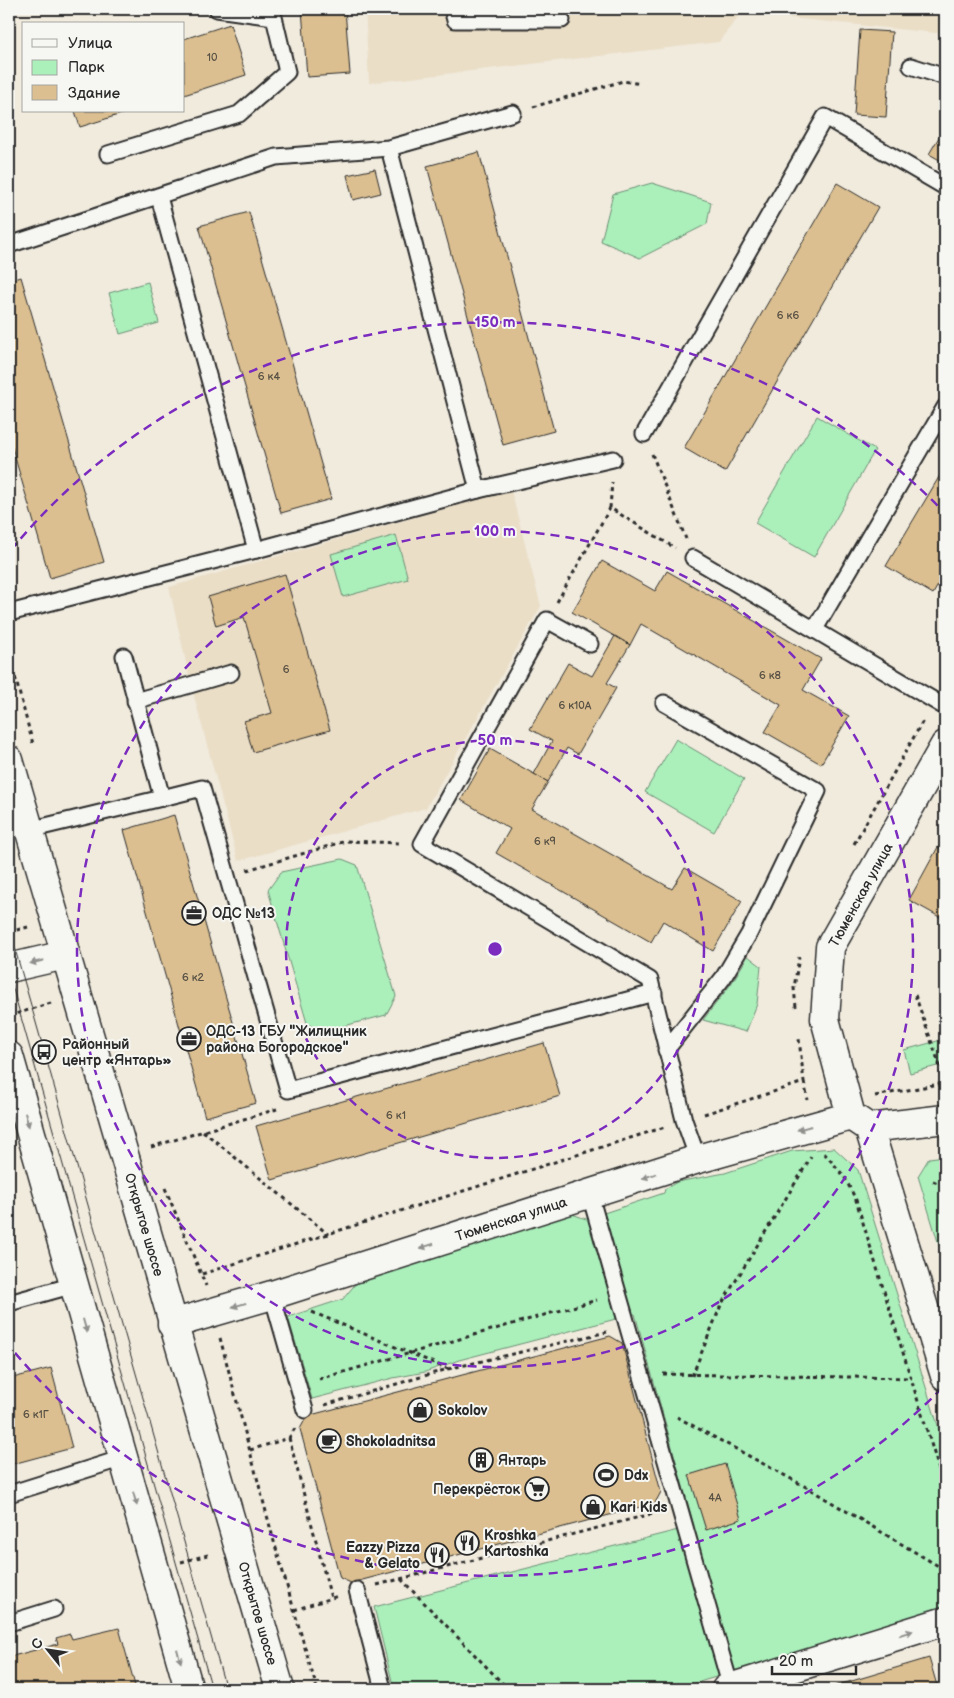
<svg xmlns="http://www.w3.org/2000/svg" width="954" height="1698" viewBox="0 0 954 1698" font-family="'Balsamiq Sans',sans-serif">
<rect width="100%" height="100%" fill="#f1ebde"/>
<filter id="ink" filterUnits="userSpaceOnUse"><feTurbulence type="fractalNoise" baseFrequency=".02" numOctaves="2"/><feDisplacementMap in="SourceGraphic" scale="10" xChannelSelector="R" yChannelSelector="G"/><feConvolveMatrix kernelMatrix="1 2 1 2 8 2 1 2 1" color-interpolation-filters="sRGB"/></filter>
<g filter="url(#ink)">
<g fill="#eadec7">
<polygon points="365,9 945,9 945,34 741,13 719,42 369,83"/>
<polygon points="511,490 541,606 426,808 238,861 191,685 169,587"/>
</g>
<g fill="#abf0bb" stroke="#6b8e73">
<polygon points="652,183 711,202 707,224 640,258 601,241 613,194"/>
<polygon points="148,282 159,323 120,334 109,293"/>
<polygon points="817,416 875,450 814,557 755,523"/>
<polygon points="396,535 408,579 343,597 331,554"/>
<polygon points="676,739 744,779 714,832 645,792"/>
<polygon points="342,859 357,865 396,996 386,1015 321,1032 307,1023 268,890 281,872"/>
<polygon points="748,956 761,966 757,1004 746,1032 703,1020 731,984"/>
<polygon points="945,1039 945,1064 910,1073 904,1050"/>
<polygon points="834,1148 858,1170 945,1448 945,1608 676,1689 394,1689 374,1607 694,1526 635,1314 459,1360 425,1372 393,1378 312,1399 288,1317 343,1299 362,1276 557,1213 572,1214 586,1219 664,1193 665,1189 677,1182 725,1173 792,1151"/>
<polygon points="945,1156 945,1265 918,1176 929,1158"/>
</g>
<g fill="#dbbf90" stroke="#2b2b2b">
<polygon points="302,9 345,9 350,74 307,77"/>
<polygon points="230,24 246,75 184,95 184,39"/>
<polygon points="860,30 892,32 886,117 854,115"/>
<polygon points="75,111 131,111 80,127"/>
<polygon points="945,127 945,163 929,154"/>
<polygon points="479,152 554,431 503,445 427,166"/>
<polygon points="375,169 381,193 353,200 347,175"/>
<polygon points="837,183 878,207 725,472 684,448"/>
<polygon points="249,212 331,499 281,513 199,226"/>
<polygon points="21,277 104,562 50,578 9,437 9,280"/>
<polygon points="945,467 945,573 933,594 886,566"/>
<polygon points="602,561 655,591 667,571 821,659 803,690 849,716 821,764 765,732 781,705 641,624 630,645 572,612"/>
<polygon points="285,574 330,730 253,752 244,721 272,713 244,617 216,626 208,597"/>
<polygon points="615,636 630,645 607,683 616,688 578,754 567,748 548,782 534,774 552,741 530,729 568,663 592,676"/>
<polygon points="490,749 548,782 532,809 672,889 685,868 742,901 713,951 663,921 651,942 496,853 510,829 461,800"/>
<polygon points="174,815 256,1103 205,1117 124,830"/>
<polygon points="938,847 945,851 945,920 909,900"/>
<polygon points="544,1043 560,1096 272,1180 256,1126"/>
<polygon points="610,1336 622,1343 661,1492 655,1503 351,1583 340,1578 300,1429 307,1416"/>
<polygon points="51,1368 72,1448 9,1465 9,1379"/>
<polygon points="725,1464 741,1519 706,1530 689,1475"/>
<polygon points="119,1628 136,1689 9,1689 9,1657 58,1644 56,1638 70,1634 72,1639"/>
<polygon points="929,1658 938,1689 825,1689"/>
</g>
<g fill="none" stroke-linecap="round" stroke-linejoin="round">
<g stroke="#2b2b2b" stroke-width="19">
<g id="lane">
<polyline points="452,9 455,20 562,20"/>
<polyline points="911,66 945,77"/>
<polyline points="389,148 478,490"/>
<polyline points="108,154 239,114 287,72 274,17 217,9"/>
<polyline points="159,197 256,550"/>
<polyline points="9,245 276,157 389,148 513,113"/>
<polyline points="644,434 825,117 945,187"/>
<polyline points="693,558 945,707"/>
<polyline points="9,613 256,550 478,490 613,459"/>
<polyline points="815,629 945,407"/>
<polyline points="590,644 547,620 422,844 650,980 684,1120 698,1159"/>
<polyline points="135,701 231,673"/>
<polyline points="664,703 818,791 749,934 723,978 666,1050"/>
<polyline points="162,798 202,788 288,1090 654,993"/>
<polyline points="29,830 162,798 124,656"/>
<polyline points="590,1195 731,1688"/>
<polyline points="272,1295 305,1410"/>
<polyline points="9,1303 74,1285"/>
<polyline points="9,1494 123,1458"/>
<polyline points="357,1590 383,1689"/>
<polyline points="9,1623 54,1609"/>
</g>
</g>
<g stroke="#2b2b2b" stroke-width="31">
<g id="street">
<polyline points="945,745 830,947 825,1019 851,1116 869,1128 945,1376"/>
<polyline points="9,1056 189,1689"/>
<polyline points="869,1128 945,1119"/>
<path id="s1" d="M172 1324 272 1295 698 1159 851 1116"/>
<polyline points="726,1689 945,1621"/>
</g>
</g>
<g stroke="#2b2b2b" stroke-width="31">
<g id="secondary">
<path id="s2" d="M9 760 280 1689"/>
<polyline points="9,968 65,955"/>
</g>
</g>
<g stroke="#2b2b2b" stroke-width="3" stroke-dasharray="4 4" stroke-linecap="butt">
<polyline points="533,107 623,81 641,84"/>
<polyline points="652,454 686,539"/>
<polyline points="610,508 612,482"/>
<polyline points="557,602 610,508 675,548"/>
<polyline points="9,654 33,744"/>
<polyline points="854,844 924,719"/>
<polyline points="247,870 346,841 401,843"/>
<polyline points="9,932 28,927"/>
<polyline points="915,995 940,1066 945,1089"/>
<polyline points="796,1007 794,988 799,957"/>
<polyline points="9,1016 51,1003"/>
<polyline points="804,1082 808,1100"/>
<polyline points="875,1096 945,1083"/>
<polyline points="704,1114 804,1082 799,1039"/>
<polyline points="203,1131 329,1235"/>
<polyline points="151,1147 277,1109"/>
<polyline points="824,1153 844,1176 856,1200 945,1489"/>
<polyline points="933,1181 945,1186"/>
<polyline points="942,1184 945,1172"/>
<polyline points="165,1188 206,1286"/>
<polyline points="202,1274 665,1127"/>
<polyline points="312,1312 448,1369"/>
<polyline points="220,1338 273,1538 317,1689"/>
<polyline points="663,1374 912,1378"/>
<polyline points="692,1376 721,1305 811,1157"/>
<polyline points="319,1379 597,1300"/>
<polyline points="325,1405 448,1369 607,1332"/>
<polyline points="677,1417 806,1487 945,1570"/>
<polyline points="289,1438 331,1598"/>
<polyline points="250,1450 289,1438 295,1428"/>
<polyline points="181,1562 212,1554"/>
<polyline points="401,1579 508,1689"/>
<polyline points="377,1585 659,1512"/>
<polyline points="294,1610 338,1596"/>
</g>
<use href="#lane" stroke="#f6f6f2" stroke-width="15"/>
<use href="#street" stroke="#f6f6f2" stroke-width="28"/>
<use href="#secondary" stroke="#f6f6f2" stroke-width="28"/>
<g stroke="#2b2b2b" stroke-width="1">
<polyline points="9,928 226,1689"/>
<polyline points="9,975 212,1689"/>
</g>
</g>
<defs><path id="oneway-solid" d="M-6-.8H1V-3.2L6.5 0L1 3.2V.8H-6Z" transform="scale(1.25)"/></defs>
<g fill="#90908e">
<use href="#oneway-solid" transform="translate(37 962) rotate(167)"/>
<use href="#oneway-solid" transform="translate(27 1120) rotate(74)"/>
<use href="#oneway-solid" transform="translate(804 1128) rotate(164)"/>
<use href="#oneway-solid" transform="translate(649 1176) rotate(162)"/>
<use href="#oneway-solid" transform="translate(427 1246) rotate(163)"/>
<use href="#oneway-solid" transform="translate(239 1305) rotate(164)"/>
<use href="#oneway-solid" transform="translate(85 1326) rotate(74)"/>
<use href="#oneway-solid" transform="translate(135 1499) rotate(74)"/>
<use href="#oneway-solid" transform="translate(906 1633) rotate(-17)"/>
<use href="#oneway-solid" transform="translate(179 1656) rotate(74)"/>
</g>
</g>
<g fill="none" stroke="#7b2cbf" stroke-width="2.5" stroke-dasharray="9 6">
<circle cx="495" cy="949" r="209"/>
<circle cx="495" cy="949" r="418"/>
<path d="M942 1388A627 627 0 0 1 11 1348M11 550A627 627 0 0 1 942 510"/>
</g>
<defs>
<g id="office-ring" transform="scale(1.25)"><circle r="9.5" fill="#f6f6f2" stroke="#2b2b2b" stroke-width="1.5"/><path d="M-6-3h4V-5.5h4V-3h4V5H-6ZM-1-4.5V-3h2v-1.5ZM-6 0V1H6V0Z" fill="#2b2b2b"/></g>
<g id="bus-ring" transform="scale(1.25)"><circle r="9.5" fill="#f6f6f2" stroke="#2b2b2b" stroke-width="1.5"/><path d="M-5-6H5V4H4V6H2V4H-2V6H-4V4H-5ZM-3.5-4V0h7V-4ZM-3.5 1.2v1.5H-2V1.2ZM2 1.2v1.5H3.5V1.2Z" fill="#2b2b2b"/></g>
<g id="shop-ring" transform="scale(1.25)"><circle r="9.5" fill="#f6f6f2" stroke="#2b2b2b" stroke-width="1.5"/><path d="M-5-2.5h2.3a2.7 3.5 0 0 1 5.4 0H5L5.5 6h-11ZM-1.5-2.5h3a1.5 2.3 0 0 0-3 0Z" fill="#2b2b2b"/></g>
<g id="cafe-ring" transform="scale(1.25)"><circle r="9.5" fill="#f6f6f2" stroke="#2b2b2b" stroke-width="1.5"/><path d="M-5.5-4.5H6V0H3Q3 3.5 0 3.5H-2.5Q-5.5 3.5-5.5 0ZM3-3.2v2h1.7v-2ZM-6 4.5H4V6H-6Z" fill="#2b2b2b"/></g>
<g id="building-ring" transform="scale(1.25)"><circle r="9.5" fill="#f6f6f2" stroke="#2b2b2b" stroke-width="1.5"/><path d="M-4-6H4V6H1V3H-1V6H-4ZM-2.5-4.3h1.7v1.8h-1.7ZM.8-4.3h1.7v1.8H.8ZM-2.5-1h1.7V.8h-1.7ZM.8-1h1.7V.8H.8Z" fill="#2b2b2b"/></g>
<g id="stadium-ring" transform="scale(1.25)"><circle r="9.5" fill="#f6f6f2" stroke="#2b2b2b" stroke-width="1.5"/><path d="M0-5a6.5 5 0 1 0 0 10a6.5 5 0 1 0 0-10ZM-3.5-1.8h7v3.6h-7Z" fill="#2b2b2b"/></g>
<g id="supermarket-ring" transform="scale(1.25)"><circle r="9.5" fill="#f6f6f2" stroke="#2b2b2b" stroke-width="1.5"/><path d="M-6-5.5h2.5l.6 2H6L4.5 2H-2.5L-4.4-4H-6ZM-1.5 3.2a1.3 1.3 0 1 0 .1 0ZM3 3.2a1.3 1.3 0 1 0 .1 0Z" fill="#2b2b2b"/></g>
<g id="restaurant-ring" transform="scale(1.25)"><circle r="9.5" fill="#f6f6f2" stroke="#2b2b2b" stroke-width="1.5"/><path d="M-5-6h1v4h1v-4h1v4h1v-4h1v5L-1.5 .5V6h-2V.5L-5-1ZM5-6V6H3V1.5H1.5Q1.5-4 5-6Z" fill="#2b2b2b"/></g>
</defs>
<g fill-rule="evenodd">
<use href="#office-ring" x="194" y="913"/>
<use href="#office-ring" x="189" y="1039"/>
<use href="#bus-ring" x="44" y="1052"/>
<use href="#shop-ring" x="420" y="1410"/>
<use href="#cafe-ring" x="329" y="1441"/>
<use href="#building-ring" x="481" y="1460"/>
<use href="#stadium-ring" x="606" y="1475"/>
<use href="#supermarket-ring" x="537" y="1489"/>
<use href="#shop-ring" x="593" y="1507"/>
<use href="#restaurant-ring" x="467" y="1543"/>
<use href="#restaurant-ring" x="437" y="1555"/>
</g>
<g text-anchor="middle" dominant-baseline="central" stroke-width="4" stroke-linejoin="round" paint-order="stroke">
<g font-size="11" fill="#575044">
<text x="212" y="57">10</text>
<text x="788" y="315">6 к6</text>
<text x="269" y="376">6 к4</text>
<text x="286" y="669">6</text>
<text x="770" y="675">6 к8</text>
<text x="575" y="705">6 к10А</text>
<text x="545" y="841">6 к9</text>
<text x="193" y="977">6 к2</text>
<text x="396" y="1115">6 к1</text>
<text x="36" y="1414">6 к1Г</text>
<text x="715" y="1497">4А</text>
</g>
<g font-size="14" fill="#2b2b2b" stroke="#f6f6f2">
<text transform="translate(861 895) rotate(-61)">Тюменская улица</text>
<text stroke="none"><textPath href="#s1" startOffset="355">Тюменская улица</textPath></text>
<text stroke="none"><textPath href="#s2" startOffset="484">Открытое шоссе</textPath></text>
<text stroke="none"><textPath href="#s2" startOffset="889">Открытое шоссе</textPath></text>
</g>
<g font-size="14" font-weight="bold" fill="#2b2b2b" stroke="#f6f6f2" text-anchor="start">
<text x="212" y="913">ОДС №13</text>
<text x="206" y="1031">ОДС-13 ГБУ "Жилищник<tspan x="206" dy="16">района Богородское"</tspan></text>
<text x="62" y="1044">Районный<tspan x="62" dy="16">центр «Янтарь»</tspan></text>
<text x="438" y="1410">Sokolov</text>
<text x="346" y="1441">Shokoladnitsa</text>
<text x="498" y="1460">Янтарь</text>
<text x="624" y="1475">Ddx</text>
<text x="520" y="1489" text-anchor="end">Перекрёсток</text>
<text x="610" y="1507">Kari Kids</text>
<text x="484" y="1535">Kroshka<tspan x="484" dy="16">Kartoshka</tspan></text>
<text x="420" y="1547" text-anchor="end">Eazzy Pizza<tspan x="420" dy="16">&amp; Gelato</tspan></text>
</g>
</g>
<circle cx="495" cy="949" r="8" fill="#7b2cbf" stroke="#f6f6f2" stroke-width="2.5"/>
<g font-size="15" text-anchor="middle" font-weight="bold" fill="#7b2cbf" stroke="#f6f6f2" stroke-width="4" stroke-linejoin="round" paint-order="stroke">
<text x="495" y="327">150 m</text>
<text x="495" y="536">100 m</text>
<text x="495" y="745">50 m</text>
</g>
<rect width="954" height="1698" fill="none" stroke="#f6f6f2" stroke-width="30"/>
<rect x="15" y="15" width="924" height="1668" fill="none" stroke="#2b2b2b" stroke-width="2" filter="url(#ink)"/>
<rect x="22" y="22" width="162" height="90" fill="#f6f6f2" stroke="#a5a5a2"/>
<rect x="32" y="39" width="25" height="8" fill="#f6f6f2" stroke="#a5a5a2"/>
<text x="68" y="48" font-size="15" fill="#2b2b2b">Улица</text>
<rect x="32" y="60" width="25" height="15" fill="#abf0bb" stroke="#a5a5a2"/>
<text x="68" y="72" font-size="15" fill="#2b2b2b">Парк</text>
<rect x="32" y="85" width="25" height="15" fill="#dbbf90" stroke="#a5a5a2"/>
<text x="68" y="98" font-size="15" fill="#2b2b2b">Здание</text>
<g transform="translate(48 1650) rotate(300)" stroke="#f6f6f2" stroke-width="4" paint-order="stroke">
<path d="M0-4L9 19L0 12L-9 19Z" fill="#2b2b2b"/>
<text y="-8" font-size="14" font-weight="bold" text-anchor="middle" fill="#2b2b2b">С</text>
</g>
<path d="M772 1666v8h84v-8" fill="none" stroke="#2b2b2b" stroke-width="2.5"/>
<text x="779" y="1666" font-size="15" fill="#2b2b2b" stroke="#f6f6f2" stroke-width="4" paint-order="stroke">20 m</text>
</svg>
